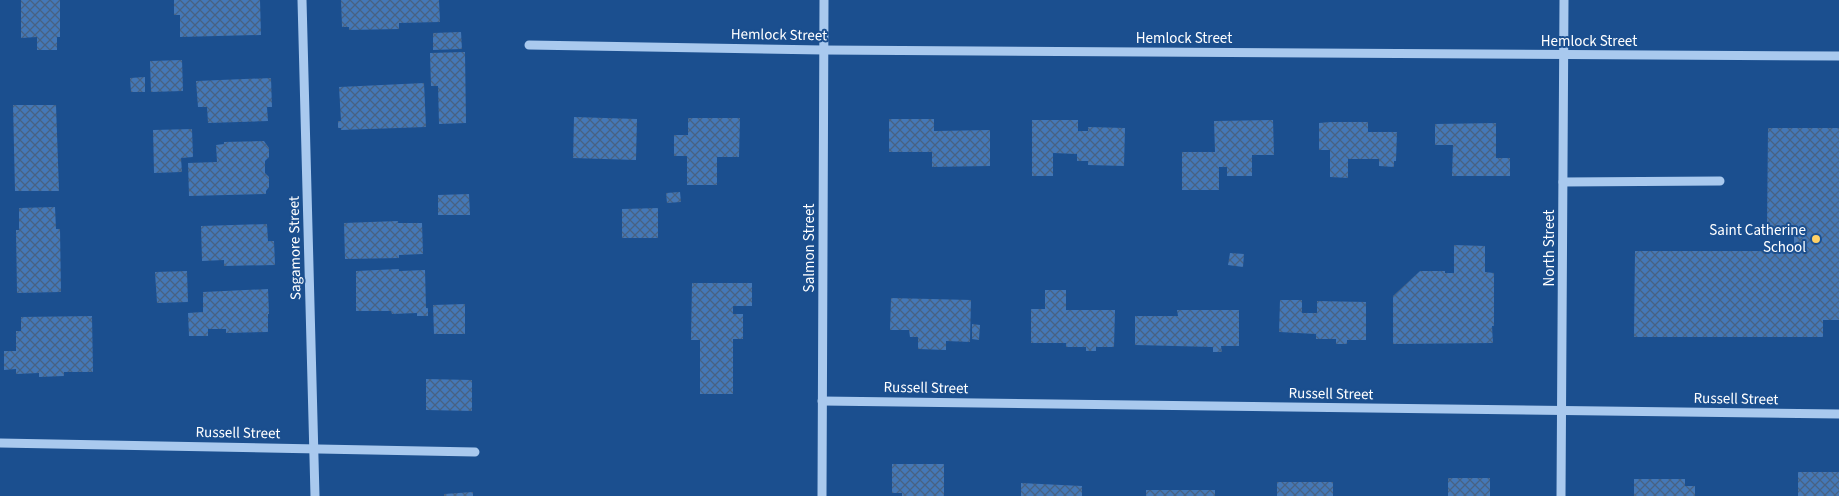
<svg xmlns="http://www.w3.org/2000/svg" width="1839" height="496" viewBox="0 0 1839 496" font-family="'Source Sans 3',sans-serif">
<defs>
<pattern id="building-cross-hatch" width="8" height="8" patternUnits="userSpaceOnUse" patternTransform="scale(1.25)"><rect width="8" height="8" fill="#4478b7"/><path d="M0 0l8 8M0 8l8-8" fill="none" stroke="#486282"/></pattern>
</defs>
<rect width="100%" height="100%" fill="#1b4f8f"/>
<g fill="url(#building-cross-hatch)">
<polygon points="21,0 60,0 60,37 57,37 57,50 37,50 37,37 21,38"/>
<polygon points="174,0 260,0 261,35 180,37 180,15 174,15"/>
<polygon points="341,0 439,0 440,22 399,23 399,29 349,30 349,27 342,27"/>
<polygon points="461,32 462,49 433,50 433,33"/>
<polygon points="465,52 466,123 439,124 438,86 431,86 430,53"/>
<polygon points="182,60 183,91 151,92 150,61"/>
<polygon points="145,77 145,92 131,92 130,78"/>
<polygon points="271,78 272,107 267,107 268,121 208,123 207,107 198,107 196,81"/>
<polygon points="424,83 426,127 341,130 341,128 338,128 338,121 341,121 339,87"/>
<polygon points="13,105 56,105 59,191 15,191"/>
<polygon points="574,117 637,119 636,160 573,158"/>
<polygon points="688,118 740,118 739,157 717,157 717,185 687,185 687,156 674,156 674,135 688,135"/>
<polygon points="889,119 934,119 934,131 990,130 990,166 932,167 932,152 889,152"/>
<polygon points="1032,120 1078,120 1078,131 1088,131 1088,127 1125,128 1124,166 1088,165 1088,161 1077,161 1077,154 1053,153 1053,176 1032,176"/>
<polygon points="1273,120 1274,155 1252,155 1252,176 1227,176 1227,167 1219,167 1219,190 1182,190 1182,152 1215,152 1214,121"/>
<polygon points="1331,122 1368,122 1368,132 1397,132 1396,161 1394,161 1394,167 1379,166 1379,159 1348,159 1348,178 1330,177 1330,150 1319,150 1319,123"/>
<polygon points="1496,123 1496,158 1510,158 1510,176 1452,176 1453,145 1435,145 1435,124"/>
<polygon points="1768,128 1839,128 1839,320 1823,320 1823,337 1634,337 1635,251 1794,251 1794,227 1767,227"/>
<polygon points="192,129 193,157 181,158 182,172 154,173 153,130"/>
<polygon points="264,141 269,148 269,157 265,161 265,173 269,177 269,187 266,191 266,194 189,196 188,163 217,162 216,145 224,144 224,142"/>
<polygon points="680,192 681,202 667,203 666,193"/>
<polygon points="469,194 470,215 438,215 438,195"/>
<polygon points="55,207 56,229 60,229 61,292 17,293 16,230 19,230 19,208"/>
<polygon points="658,208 658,238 622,238 622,209"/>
<polygon points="398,221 398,223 422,223 423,254 399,255 399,258 345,259 344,223"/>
<polygon points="267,224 268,241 274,241 275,265 224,266 224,260 202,261 201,226"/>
<polygon points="1454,245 1485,246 1485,272 1494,273 1494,326 1492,326 1493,343 1393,344 1393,296 1420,271 1445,271 1445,273 1454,273"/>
<polygon points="1230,253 1244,254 1243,267 1228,265"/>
<polygon points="399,269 399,271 425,270 426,308 428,308 428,316 417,316 417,313 392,314 391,311 356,311 356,271"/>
<polygon points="187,271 188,302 157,303 155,272"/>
<polygon points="692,283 752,283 752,306 733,306 733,314 743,314 743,339 733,339 733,394 700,394 700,340 691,340"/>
<polygon points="268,289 269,314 268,314 268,332 226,333 226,329 208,329 208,336 189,336 188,313 203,312 203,292"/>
<polygon points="1045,290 1066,290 1066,310 1115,310 1114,347 1096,347 1096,351 1086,351 1086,347 1066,347 1066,343 1031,343 1031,309 1045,309"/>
<polygon points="891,298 971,300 970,342 946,341 946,350 918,349 918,337 910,337 909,330 890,330"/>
<polygon points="1280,300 1302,300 1302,313 1317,313 1317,301 1366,302 1366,340 1347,340 1347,344 1336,344 1336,339 1316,339 1316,334 1279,332"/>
<polygon points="465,304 465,334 434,334 433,305"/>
<polygon points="1177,310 1239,310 1239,346 1221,346 1222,352 1213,352 1213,347 1135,345 1135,316 1178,316"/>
<polygon points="92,316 93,372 64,372 64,376 39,377 39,373 16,374 16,369 4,370 4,351 16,351 16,331 21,331 21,317"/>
<polygon points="972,324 980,325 979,340 972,339"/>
<polygon points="426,379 472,380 472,411 426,410"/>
<polygon points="892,464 944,464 944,496 902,496 902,493 892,493"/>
<rect x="1798" y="472" width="41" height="24"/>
<rect x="1448" y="478" width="42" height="18"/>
<polygon points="1634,479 1685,479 1685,486 1695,486 1695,496 1634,496"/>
<rect x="1277" y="482" width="56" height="14"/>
<polygon points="1021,483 1082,486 1082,496 1021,496"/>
<rect x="1146" y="490" width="69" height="6"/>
<polygon points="473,492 473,496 444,496 444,494"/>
</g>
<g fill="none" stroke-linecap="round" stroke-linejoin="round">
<g stroke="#a9c9ee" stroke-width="9">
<polyline points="302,0 315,496"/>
<polyline points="529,45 823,50 1839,56"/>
<polyline points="1563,182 1720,181"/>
<polyline points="822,401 1839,414"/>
<polyline points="0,443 475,452"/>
<polyline points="822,496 824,0"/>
<polyline points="1561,496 1564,0"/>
</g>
</g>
<circle fill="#ffd166" stroke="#1b4f8f" stroke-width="2" cx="1816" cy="239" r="5"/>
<g text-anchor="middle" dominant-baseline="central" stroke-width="4" stroke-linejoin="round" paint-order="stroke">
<g font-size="15" fill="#fff" stroke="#1b4f8f">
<text transform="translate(779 35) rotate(1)">Hemlock Street</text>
<text x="1184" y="38">Hemlock Street</text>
<text x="1589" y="41">Hemlock Street</text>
<text transform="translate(295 248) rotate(-91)">Sagamore Street</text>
<text transform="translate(809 248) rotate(-90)">Salmon Street</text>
<text transform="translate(1549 248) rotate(-90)">North Street</text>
<text transform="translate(926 388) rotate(1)">Russell Street</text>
<text transform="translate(1331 394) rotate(1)">Russell Street</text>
<text transform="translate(1736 399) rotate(1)">Russell Street</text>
<text transform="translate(238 433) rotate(1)">Russell Street</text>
</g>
<g font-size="15" fill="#fff" stroke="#1b4f8f" text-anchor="end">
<text x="1806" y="230">Saint Catherine<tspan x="1806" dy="17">School</tspan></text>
</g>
</g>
</svg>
